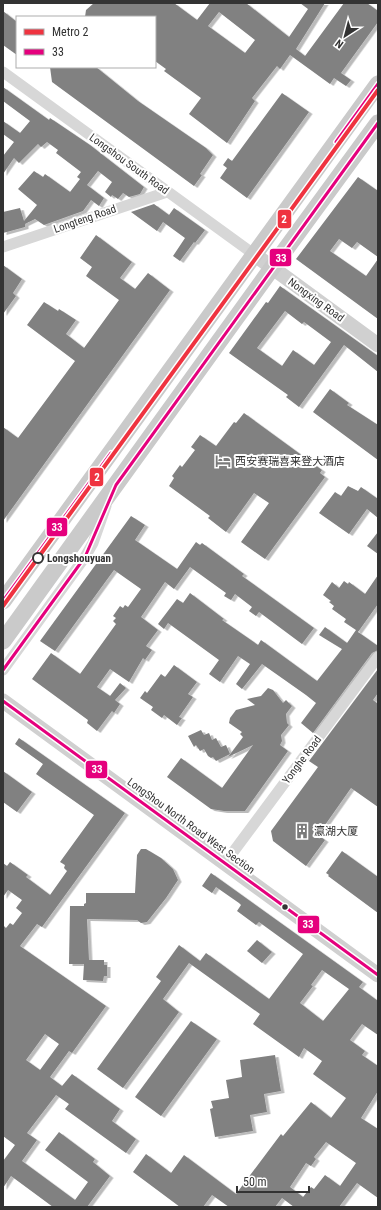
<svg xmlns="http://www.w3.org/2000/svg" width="381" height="1210" viewBox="0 0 381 1210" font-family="'Roboto Condensed','Noto Sans SC',sans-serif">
<defs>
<filter id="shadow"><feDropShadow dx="3.5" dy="2" stdDeviation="0" flood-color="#0004"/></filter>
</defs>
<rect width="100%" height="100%" fill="#fff"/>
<g fill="#818181" fill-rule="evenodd" filter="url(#shadow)">
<path d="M94 3H174L197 20 210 3H246L289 37 308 9 300 3H325L296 49 305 56 344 3H367L378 11V22L341 73 351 80 346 86 334 78 330 84 290 55 280 69 277 66 252 98 255 101 227 143 189 114 201 98 164 71 166 69 155 61V17H85L86 10ZM219 12 255 40 245 53 208 26Z"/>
<polygon points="3,11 17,22 17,55 3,45"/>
<polygon points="50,67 96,67 138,101 206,148 213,155 200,174 202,175 194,186 52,82"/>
<polygon points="3,87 49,120 50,118 90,145 144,187 140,194 129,197 123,193 118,199 112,195 111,197 105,192 112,182 98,171 87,185 104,198 99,206 91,200 83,211 44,225 35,219 25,224 25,227 3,233 3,212 20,208 24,221 37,205 18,189 34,171 43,177 45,174 70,192 80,179 77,177 81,172 56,153 58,150 47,142 41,147 38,144 19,163 14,158 3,174 3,156 14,142 3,134 3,121 20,133 30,121 3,101"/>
<polygon points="282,93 309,112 247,198 220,178 227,168 223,165 228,158 232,161"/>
<polygon points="358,177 378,191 378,257 357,242 352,248 339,239 330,251 366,276 378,259 378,319 296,259"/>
<polygon points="154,204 169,215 174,208 205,230 195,243 194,242 180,261 173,256 185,238 163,222 157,231 131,212"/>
<polygon points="96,235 132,262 120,278 135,289 148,273 170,290 3,521 3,427 18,438 75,361 27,325 44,302 58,311 59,309 76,320 66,334 84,348 119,300 86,276 92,267 80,258"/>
<polygon points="3,265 22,279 13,293 16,296 3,314"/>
<path d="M280 286 378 356V372L344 345 299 407 286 397 288 395 229 353 266 302 268 303ZM285 311 302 324 304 322 331 342 314 365 293 350 282 366 257 348Z"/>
<polygon points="330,389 349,403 347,405 378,425 378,460 313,412"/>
<polygon points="244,413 322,470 320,473 325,477 265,559 241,542 269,503 254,493 226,532 208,518 210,516 169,486 174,478 172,476 180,465 182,467 195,450 191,447 200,435 216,446 234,422 236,423"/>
<polygon points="348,486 358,491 361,487 378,499 378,518 367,509 349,534 319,513 335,492 341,496"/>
<polygon points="131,516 145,525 135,540 177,569 196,542 200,545 202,543 244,574 242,576 314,628 302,644 259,612 256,616 249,611 252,607 235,594 231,600 224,596 226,593 190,567 174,589 165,582 141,617 158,630 146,646 152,650 145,660 143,658 129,682 110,669 97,687 110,696 120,683 126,688 115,700 120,704 114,713 112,711 97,731 87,723 88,720 32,679 51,653 80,674 116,624 113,621 116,618 113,616 120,606 123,608 125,605 128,607 141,589 114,570 55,651 40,641"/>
<polygon points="378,532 378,554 367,546"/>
<polygon points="378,575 378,604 358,632 378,646 378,650 372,653 313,733 301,723 316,703 306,695 262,664 242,689 236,684 250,664 238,656 220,682 209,674 219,660 168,623 164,629 158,624 177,599 183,603 190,593 224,619 222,620 258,645 261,640 317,681 342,649 319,635 325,627 347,643 356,630 344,622 346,619 332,609 334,606 329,602 331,601 323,595 332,582 339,588 344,581 348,584 349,582 365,594"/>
<polygon points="174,665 197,682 188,694 193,697 179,717 182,718 177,725 164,715 162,718 151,710 153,707 140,698 145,691 147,693 161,674 165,677"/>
<polygon points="378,669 378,693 373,700 378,704 378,807 351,788 318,835 325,840 306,866 273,841 271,831 318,767 309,761"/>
<polygon points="268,688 273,690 283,703 286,700 292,706 286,714 287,723 289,725 281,735 282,741 280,745 288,751 245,811 224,811 211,809 167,777 181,758 222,788 253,745 228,757 243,737 240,734 242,732 229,723 230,718 236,710 255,705 247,699 261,696"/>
<polygon points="201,730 204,735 209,733 212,740 216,738 221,747 226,745 230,754 216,761 213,757 211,758 208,756 204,749 200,751 196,745 194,747 188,736"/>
<path d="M19 738 125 813 42 927 37 924 20 946 106 1006 72 1053 69 1051 50 1077 62 1086 72 1074 120 1109 112 1121 136 1139 126 1153 65 1109 69 1104 56 1095 27 1133 37 1140 22 1161 75 1200 88 1182 45 1150 59 1132 95 1159 93 1162 110 1176 87 1207H53L11 1176 3 1188V1161L15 1145 3 1136V925L6 928 10 923 13 925 22 913 16 908 22 900 8 890 3 897V863L7 866 10 862 28 875 26 877 50 895 67 871 64 868 65 865 60 862 94 815 36 774 43 764 15 744ZM45 1034 59 1044 40 1070 26 1060Z"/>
<polygon points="3,771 32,792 17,812 3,802"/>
<polygon points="141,849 146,849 161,858 173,869 178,880 166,898 147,922 141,923 137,920 87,919 89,960 104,960 104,965 107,965 107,976 104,976 103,981 83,980 84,964 69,964 70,906 84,906 84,904 86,903 86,893 135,893 137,855"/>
<polygon points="342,851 378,877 378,913 328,876 329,875 326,873"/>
<path d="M211 873 363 982 359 987 378 1001V1035L362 1024 350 1040 365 1051 362 1055 378 1066V1091L361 1118 378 1129V1198L357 1183 339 1207H294L282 1198 275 1207H229L212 1195 203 1207H180L133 1172 146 1154 171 1173 184 1155 236 1194 281 1134 283 1136 311 1102 331 1118 346 1098 313 1074 322 1061 304 1048 299 1057 253 1024 260 1014 189 963 163 999 179 1012 123 1088 97 1069 161 981 156 977 179 945 200 961 206 953 269 999 303 954 259 922 256 925 237 911 241 905 239 903 216 887 212 893 202 886ZM322 970 349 989 323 1021 300 1003 313 986 311 985ZM326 1142 356 1163 340 1186 325 1175 314 1189 311 1187 303 1197 290 1187 306 1163 311 1166 316 1159 314 1157Z"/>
<polygon points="257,940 272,952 262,963 247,951"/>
<polygon points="191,1021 217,1039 161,1116 135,1097"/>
<polygon points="275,1055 281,1091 264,1094 267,1112 250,1115 253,1131 215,1137 210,1109 213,1108 211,1101 229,1098 226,1080 242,1077 240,1060"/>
</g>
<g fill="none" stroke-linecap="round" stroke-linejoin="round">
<g stroke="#d7d7d7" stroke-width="11">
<polyline points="3,72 255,255"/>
<polyline points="3,247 167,192"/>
<polyline points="3,670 85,557 93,543 106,506"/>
<polyline points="225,863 378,657"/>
</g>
<g stroke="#d0d0d0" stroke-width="15">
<polyline points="255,255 378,345"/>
<polyline points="3,701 378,975"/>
</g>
<g stroke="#cacaca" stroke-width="17">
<polyline points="3,601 378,84"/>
<polyline points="3,641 272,268 378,123"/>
</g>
<g stroke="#fff" stroke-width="6">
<g id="bus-1">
<polyline points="336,142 378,84"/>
<polyline points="3,601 111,453"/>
<polyline points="3,670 85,557 116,485 378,123"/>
<polyline points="3,701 378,975"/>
</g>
</g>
<use href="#bus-1" stroke="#e5007d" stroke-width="3"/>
<g stroke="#fff" stroke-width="7">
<polyline id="metro-1" points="3,606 378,90"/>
</g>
<use href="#metro-1" stroke="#ef3340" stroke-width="4"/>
</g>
<defs>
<g id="hotel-bare" transform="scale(1.2)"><path d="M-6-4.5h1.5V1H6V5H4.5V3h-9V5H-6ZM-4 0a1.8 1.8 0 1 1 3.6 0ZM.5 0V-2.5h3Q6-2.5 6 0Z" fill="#7a7a7a" stroke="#fff" stroke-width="2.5" paint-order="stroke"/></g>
<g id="building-bare" transform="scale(1.2)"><path d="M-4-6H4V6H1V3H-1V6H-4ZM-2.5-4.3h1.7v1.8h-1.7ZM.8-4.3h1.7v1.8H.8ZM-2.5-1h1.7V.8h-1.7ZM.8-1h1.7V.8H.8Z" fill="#7a7a7a" stroke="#fff" stroke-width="2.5" paint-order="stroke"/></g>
</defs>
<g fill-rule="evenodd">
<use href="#hotel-bare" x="223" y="461"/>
<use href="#building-bare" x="302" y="831"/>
</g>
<circle fill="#fff" stroke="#333" stroke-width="2" cx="38" cy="558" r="5"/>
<circle fill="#333" stroke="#fff" stroke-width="1.5" cx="285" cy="907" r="3.5"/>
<g text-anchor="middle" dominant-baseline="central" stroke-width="4" stroke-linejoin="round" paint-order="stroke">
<g font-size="11" fill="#333" stroke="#fff">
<text transform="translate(129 164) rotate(36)">Longshou South Road</text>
<text transform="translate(85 219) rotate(-19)">Longteng Road</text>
<text transform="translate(316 300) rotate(36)">Nongxing Road</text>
<text transform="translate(302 760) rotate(-53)">Yonghe Road</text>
<text transform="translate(191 826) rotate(36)">LongShou North Road West Section</text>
</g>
<g font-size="11" fill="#333" stroke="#fff" text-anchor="start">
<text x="235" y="461">西安赛瑞喜来登大酒店</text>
<text x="314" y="831">瀛湖大厦</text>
</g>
<g font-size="11" font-weight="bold" fill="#333" stroke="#fff" text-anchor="start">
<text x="47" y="558">Longshouyuan</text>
</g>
</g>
<g stroke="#fff" stroke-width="1.5">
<rect x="277" y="209" width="15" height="20" rx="4" fill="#ef3340"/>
<rect x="269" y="248" width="23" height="19" rx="4" fill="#e5007d"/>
<rect x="89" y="467" width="15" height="20" rx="4" fill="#ef3340"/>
<rect x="46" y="517" width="22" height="20" rx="4" fill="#e5007d"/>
<rect x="85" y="760" width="23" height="19" rx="4" fill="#e5007d"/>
<rect x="297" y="915" width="23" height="19" rx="4" fill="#e5007d"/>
</g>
<g font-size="11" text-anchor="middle" font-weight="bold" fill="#fff">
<text x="284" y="223">2</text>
<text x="281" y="262">33</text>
<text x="97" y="481">2</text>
<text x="57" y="531">33</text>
<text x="97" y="773">33</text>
<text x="308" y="928">33</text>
</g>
<rect width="381" height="1210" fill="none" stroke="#333333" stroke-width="8"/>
<rect x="16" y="16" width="140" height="52" fill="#ffffff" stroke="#adadad"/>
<rect x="24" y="29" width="20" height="6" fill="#ef3340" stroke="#adadad"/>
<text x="52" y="36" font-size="12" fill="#333333">Metro 2</text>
<rect x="24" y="49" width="20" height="6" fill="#e5007d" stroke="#adadad"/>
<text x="52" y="56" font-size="12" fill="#333333">33</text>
<g transform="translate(345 36) rotate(216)" stroke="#ffffff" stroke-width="3" paint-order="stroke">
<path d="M0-3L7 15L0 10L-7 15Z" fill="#333333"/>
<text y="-6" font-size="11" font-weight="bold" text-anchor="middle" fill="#333333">N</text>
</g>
<path d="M237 1186v6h72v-6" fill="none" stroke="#333333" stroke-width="2"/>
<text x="243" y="1186" font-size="12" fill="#333333" stroke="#ffffff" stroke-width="3" paint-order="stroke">50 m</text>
</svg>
